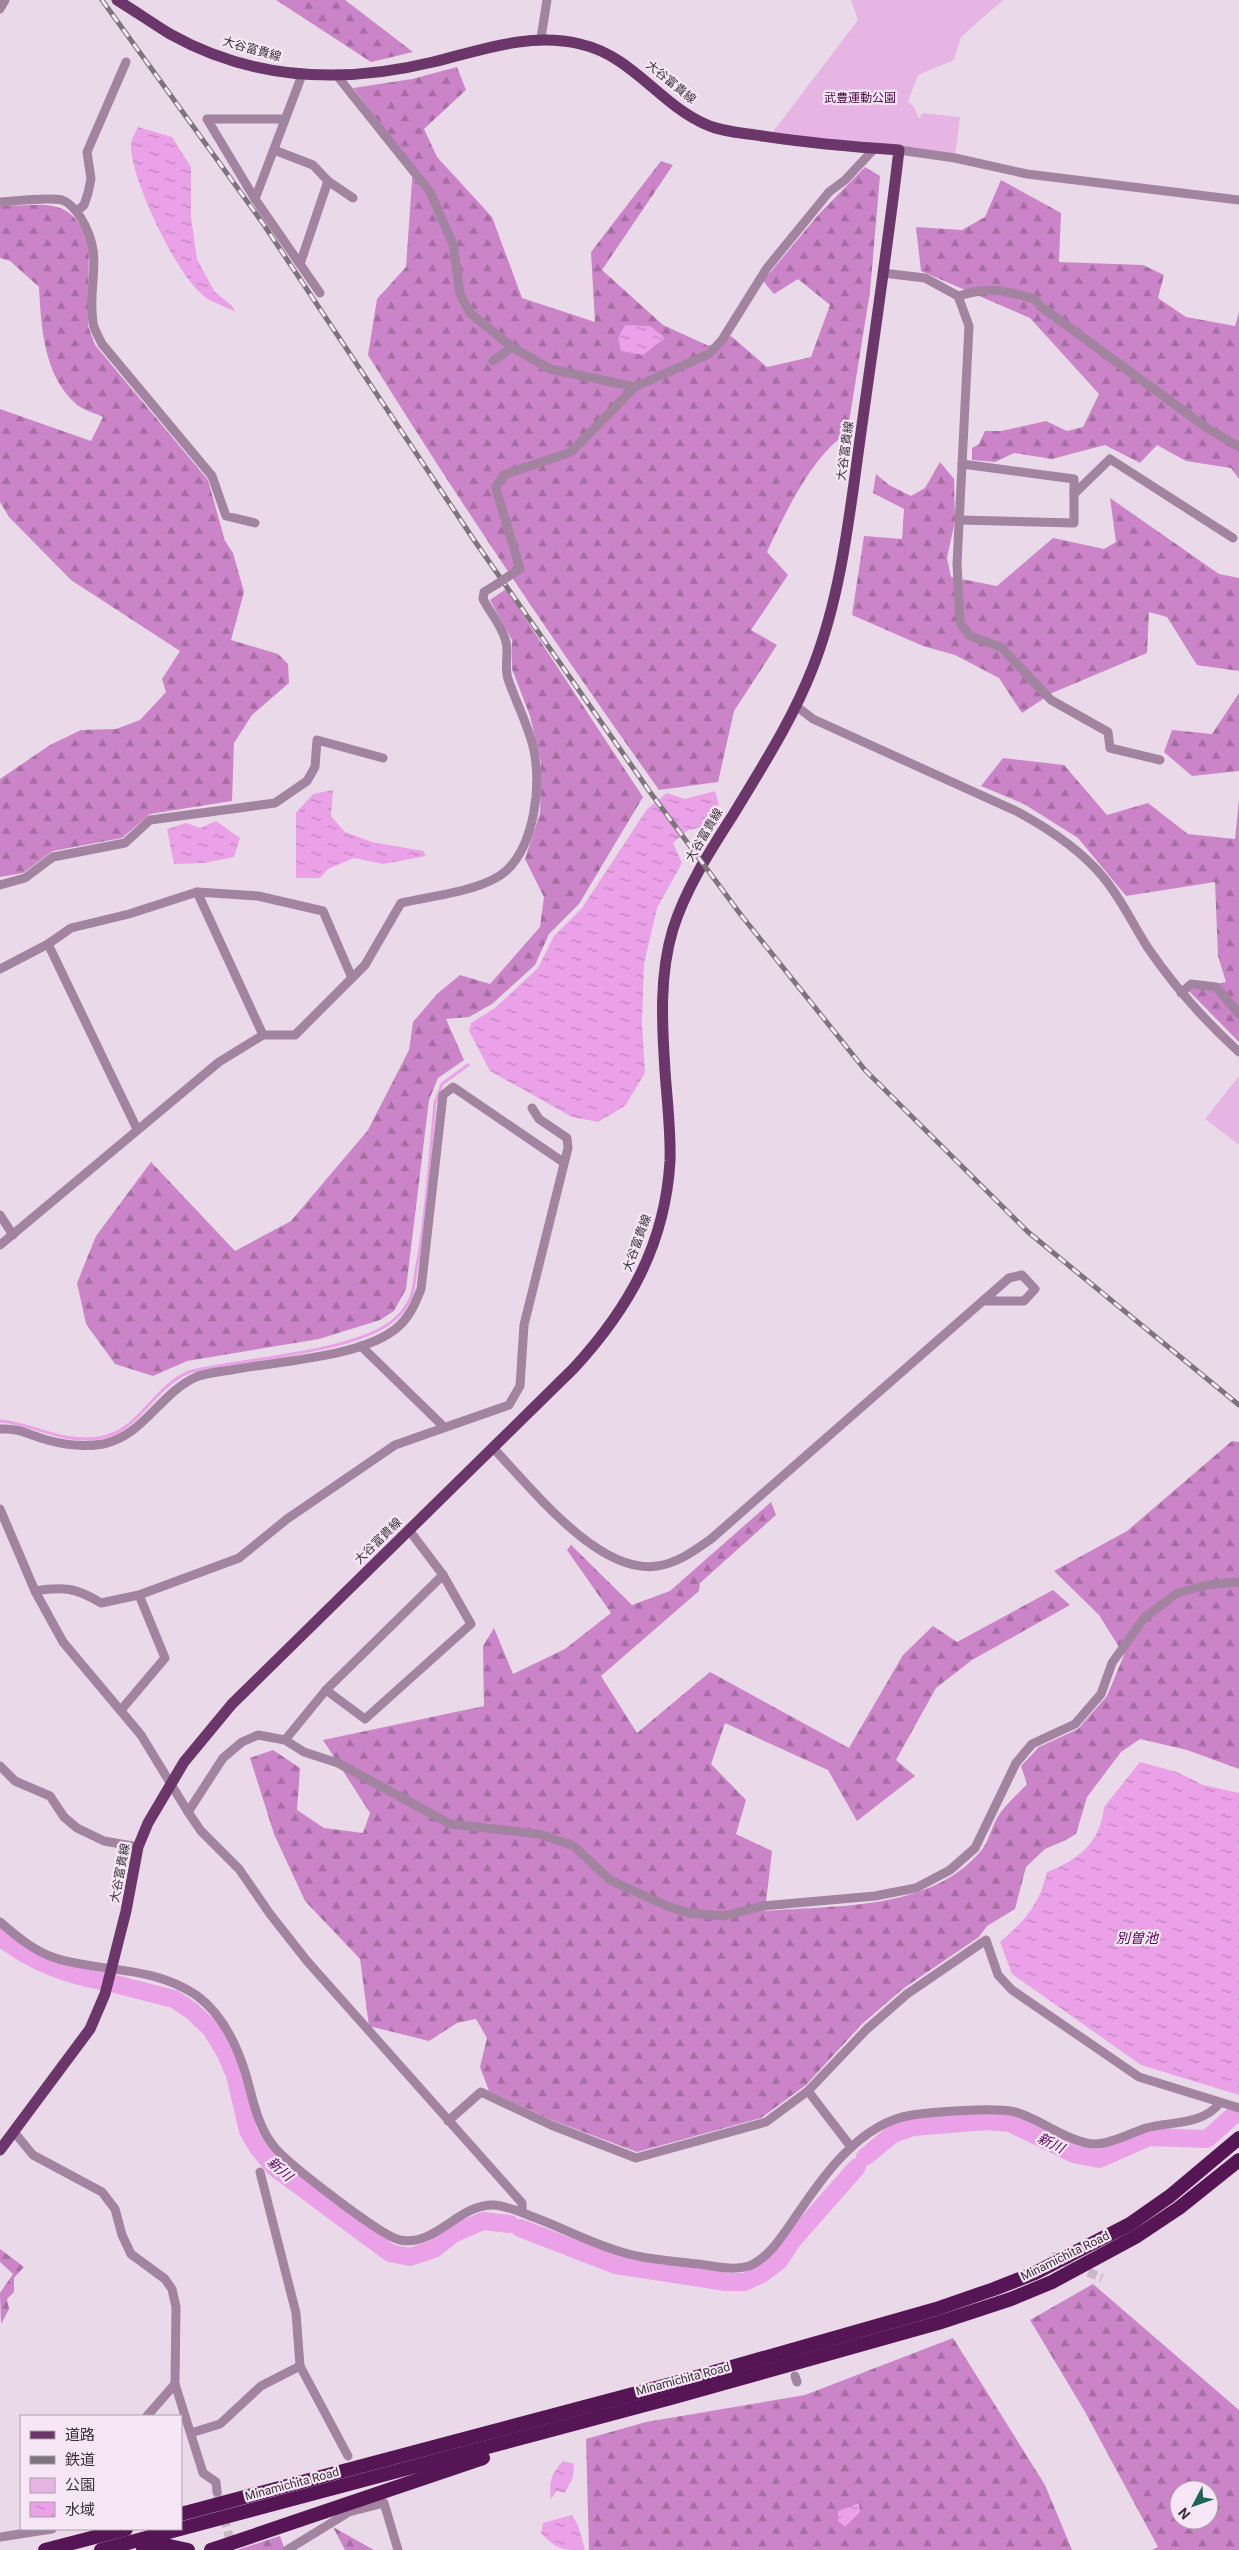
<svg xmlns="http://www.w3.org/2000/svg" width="1239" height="2550" viewBox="0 0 1239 2550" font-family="Roboto,'Noto Sans JP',sans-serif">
<defs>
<pattern id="forest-firs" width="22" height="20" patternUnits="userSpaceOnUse" patternTransform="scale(1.25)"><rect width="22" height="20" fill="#cb84c8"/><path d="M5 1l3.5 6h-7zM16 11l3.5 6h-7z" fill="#a66da3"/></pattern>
<pattern id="water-ripples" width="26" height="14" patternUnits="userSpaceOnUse" patternTransform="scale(1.25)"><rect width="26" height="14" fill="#eaa1e7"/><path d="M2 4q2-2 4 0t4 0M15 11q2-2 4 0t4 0" fill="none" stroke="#bf84bc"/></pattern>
</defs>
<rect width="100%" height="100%" fill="#eadae9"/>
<g fill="url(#forest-firs)" fill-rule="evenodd">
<polygon points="276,0 345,0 413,52 371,62"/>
<path d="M457 67 466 90 424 129 437 157 492 217 522 298 595 322 591 252 661 161 673 165 602 270 663 325 709 346 731 336 767 367 811 357 830 305 798 279 774 294 763 281 819 214 865 167 880 176 870 292 847 434C814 452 783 517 767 552L788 575 751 630 777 645 734 711 718 782 659 790C558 648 460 503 368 355L377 299 406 267 413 166 353 88 412 79Z"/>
<polygon points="1001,180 1061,213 1059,262 1143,265 1164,275 1158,298 1186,317 1235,326 1239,312 1239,479 1231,468 1186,461 1157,445 1140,463 1105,445 1052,459 1014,453 995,462 972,460 972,448 979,444 985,431 1001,431 1046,421 1067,431 1083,427 1099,394 1030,318 921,271 916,227 962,230 985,217"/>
<path d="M0 206C44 206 71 194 89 244L88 326 95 345 208 480 225 541 233 553 244 592 231 640 278 654 288 664 289 683 252 715 234 743 232 801 150 814 122 838 53 851 23 873 0 877V779L50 745 81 730 116 729 140 720 166 692 162 679 180 651 71 580 9 517 0 502V409L91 441 103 417C95 413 82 410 75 403 44 375 41 327 39 287L10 261 0 258Z"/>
<polygon points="940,462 954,479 955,521 947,558 951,577 997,586 1053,538 1104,549 1116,542 1110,498 1219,574 1239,578 1239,671 1197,665 1167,617 1149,612 1147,653 1052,693 1022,713 999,678 955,655 923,646 852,615 864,536 902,539 904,509 873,493 876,474 889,485 911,496 925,488"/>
<polygon points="506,589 643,797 579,904 549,934 535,965 492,1004 469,1017 446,1019 464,1060 438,1078 429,1100 406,1289 394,1311 380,1320 319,1339 187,1361 153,1376 115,1364 86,1324 77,1283 96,1236 151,1162 235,1251 291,1221 368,1130 409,1050 413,1022 437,994 460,975 490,984 540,927 544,897 525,859 540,813 541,762 530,716 512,669 512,640 490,600"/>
<polygon points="1239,693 1239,771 1192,776 1164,752 1172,730 1212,734"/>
<polygon points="1003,758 1064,765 1107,815 1148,803 1188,834 1235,839 1239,799 1239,1042 1188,990 1226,982 1218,956 1215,882 1126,896 1078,838 1024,804 981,786"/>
<path d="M1232 1441 1239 1442V1769L1187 1750 1140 1739 1121 1752 1087 1797 1076 1834 1066 1840 1045 1849 1026 1867 1015 1909 987 1926 979 1937 904 1988 862 2024 806 2085 761 2118 637 2152 549 2119 489 2091 480 2067 487 2038 476 2019 457 2023 429 2041 369 2026 360 1959 305 1901 274 1834 250 1758 273 1750 300 1768 297 1810 324 1828 363 1833 370 1813 323 1740 484 1706 483 1646 494 1628 513 1674 565 1649 611 1613 567 1550 571 1545 632 1605 670 1591 771 1502 776 1515 700 1583 699 1591 601 1676 637 1733 710 1672 849 1748 903 1655 933 1626 957 1642 1053 1590 1070 1605 972 1660 936 1688 896 1760 915 1776 857 1821 828 1770 725 1723 711 1764 746 1800 736 1834 772 1851 765 1911C836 1905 929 1911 980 1852 988 1843 991 1829 997 1818 1004 1806 1018 1794 1027 1784L1021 1766 1039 1747 1078 1729 1107 1696 1124 1655 1099 1615 1054 1571 1127 1531Z"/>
<polygon points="0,2249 24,2267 14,2278 14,2292 7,2299 9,2309 1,2324 0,2293 13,2274 0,2262"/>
<path d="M1093 2284 1239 2410V2550H1152L1158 2547 1084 2410 1030 2320ZM1179 2490H1209V2520H1179Z"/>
<polygon points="953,2338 1045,2485 1072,2550 589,2550 586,2439 646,2422 805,2395"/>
<polygon points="333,2527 374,2550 345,2550"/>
<polygon points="280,2536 285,2550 237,2550"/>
</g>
<g fill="#e7b5e4">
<polygon points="851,0 1003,0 961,37 954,60 918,75 908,101 915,109 919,119 922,113 960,117 955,158 769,137 858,20"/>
<polygon points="1239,1076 1239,1145 1205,1119"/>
</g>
<g fill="url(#water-ripples)">
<path d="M138 127 172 137 191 167V217L197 259 214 291 232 306 236 312C226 307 214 303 205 297 178 278 129 177 131 144 131 139 136 132 138 127Z"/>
<polygon points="625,325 650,326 665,338 643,355 621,351 618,338"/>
<polygon points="333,790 331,816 345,832 372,842 423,851 426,856 383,864 354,858 328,869 320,878 296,878 296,813 313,794"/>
<polygon points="715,791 719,804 699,828 688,830 673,843 682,863 657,908 644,964 642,1023 645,1073 625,1106 598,1122 572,1117 490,1071 469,1031 471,1023 495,1008 538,968 554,936 582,908 647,809 667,793 685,799"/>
<polygon points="216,821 240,838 234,857 204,863 174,864 167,829 186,823 200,828"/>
<path d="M1140 1762 1177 1772 1203 1785 1239 1793V2095L1141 2065 1012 1974 1000 1942C1025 1921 1039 1905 1047 1872 1078 1860 1101 1842 1104 1807Z"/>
<path d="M563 2461 574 2464 573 2477 565 2493 557 2491 551 2499C549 2482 551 2474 563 2461Z"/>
<polygon points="859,2503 860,2512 845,2527 838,2521 838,2511"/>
<path d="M572 2515 578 2525 585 2550C562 2550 557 2550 541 2533L543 2523Z"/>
</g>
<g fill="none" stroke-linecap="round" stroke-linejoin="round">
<path stroke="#eaa1e7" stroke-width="3" d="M0 1421C36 1424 61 1444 99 1438 139 1432 153 1387 189 1372 198 1369 209 1368 219 1366 264 1357 368 1349 398 1316 403 1312 408 1303 411 1297 415 1286 415 1272 418 1260 427 1208 430 1155 435 1103L442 1084 468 1065"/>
<g stroke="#eaa1e7" stroke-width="18">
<path d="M0 1937C30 1961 63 1974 101 1981"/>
<polyline points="115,1984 174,1999 192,2011 211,2029 225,2052 235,2075 248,2131 258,2148 274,2167 390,2253 410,2257 434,2249 453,2234 483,2221 510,2224"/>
<polyline points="865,2157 893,2134 913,2127 987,2121 1010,2123 1074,2154 1099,2159 1149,2137 1207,2139 1235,2114"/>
<polyline points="520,2228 616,2265 726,2282 744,2282 760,2275 779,2261 792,2241 857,2167"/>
</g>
<g stroke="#c6b8c5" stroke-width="9" stroke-dasharray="9 4.5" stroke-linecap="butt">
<polyline points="1051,2256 1102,2278"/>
<polyline points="217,2492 232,2547"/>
</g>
<g stroke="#a283a0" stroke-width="9">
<polyline points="0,9 5,0"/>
<polyline points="541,38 547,0"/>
<polyline points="338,77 430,192 453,244 460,294 470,313 512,347 550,369 635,387"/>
<polyline points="285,119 207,119 255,199 320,293"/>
<polyline points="274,150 313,165 328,181 353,198"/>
<polyline points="899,150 955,158 1027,174 1239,200"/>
<polyline points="255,199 302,75"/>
<path d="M0 202C18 201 45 197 62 200 69 202 77 212 81 218 105 257 87 282 93 323 94 330 99 337 102 344L212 476 226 516 255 523"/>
<polyline points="77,211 84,205 88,193 91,179 87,152 126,62"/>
<polyline points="300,264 328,181"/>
<polyline points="883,273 925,278 958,296 969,326 957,564 960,623 970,636 1001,647 1051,700 1108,732 1110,748 1160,760"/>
<path d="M958 296C991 286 1002 290 1035 299L1040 306 1207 428 1239 447"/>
<polyline points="493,361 512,347"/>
<polyline points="962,464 1074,479 1074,494 1110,459 1233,538"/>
<polyline points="960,520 1074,523 1074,494"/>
<polyline points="509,576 520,569 497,492 496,486 504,475 509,473 571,452 635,387 709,354 722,340 767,268 829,192 845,180 875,148"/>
<path d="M796 706 813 719 1018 812C1049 829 1081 850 1103 877 1121 898 1133 925 1148 948 1174 986 1205 1021 1239 1052"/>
<polyline points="0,885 25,878 53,857 125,843 150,820 275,803 307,781 315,767 317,740 383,758"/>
<polyline points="197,892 263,1035"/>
<polyline points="48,944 137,1129"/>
<polyline points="0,969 48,944 71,928 129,914 197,892 258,896 323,911 352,978"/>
<polyline points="1181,993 1191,984 1216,987 1239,1014"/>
<polyline points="0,1215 13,1235"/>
<path d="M0 1245 219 1062 263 1035H295L365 965 401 903C430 896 484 891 506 871 535 844 542 784 533 746 527 723 516 702 508 679 504 666 509 654 506 642 502 625 490 613 483 599L484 592 497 584"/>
<polyline points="361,1346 444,1427"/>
<path d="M0 1429C20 1428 29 1435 47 1440 65 1445 85 1447 103 1444 143 1436 159 1395 194 1378 204 1373 219 1372 231 1370 277 1361 362 1358 398 1327 410 1316 415 1304 421 1289L443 1095 453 1087 563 1162"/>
<path d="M493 1448C531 1487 598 1575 657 1566 678 1563 694 1551 711 1539L1009 1278 1022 1275 1035 1289 1024 1301H983"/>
<polyline points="0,1509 35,1591 63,1642 141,1735 188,1812 223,1758 242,1742 258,1735 285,1740 304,1752 338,1763 450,1824 539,1834 574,1846 610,1880 667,1906 689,1913 724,1916 762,1906 875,1896 916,1888 950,1870 975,1848 1016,1763 1032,1744 1075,1724 1101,1694 1112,1663 1144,1618 1177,1593 1207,1585 1239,1582"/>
<path d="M35 1591C63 1586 77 1588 101 1603L139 1595 239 1558 287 1519 395 1445 509 1405 520 1386 524 1325 568 1148 567 1138 539 1119 532 1108"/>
<polyline points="326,1690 365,1719 471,1624 443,1575 409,1530"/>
<polyline points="121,1710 165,1658 139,1595"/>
<polyline points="285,1740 326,1690 443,1575"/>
<polyline points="0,1766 15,1781 50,1796 64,1817 77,1828 104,1841 138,1847"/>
<polyline points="188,1812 201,1831 239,1869 270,1914 307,1961 522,2203 522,2212"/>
<path d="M0 1922C16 1936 34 1951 55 1958 104 1973 151 1965 196 1995 221 2013 237 2045 246 2075 253 2100 258 2129 276 2149 290 2165 382 2237 400 2240 436 2247 458 2204 494 2205 508 2206 523 2213 536 2218 565 2229 595 2245 625 2253 648 2260 674 2261 698 2264 715 2266 732 2271 749 2266 769 2258 782 2236 794 2219 822 2178 859 2123 912 2115 935 2112 994 2107 1015 2112 1039 2118 1072 2145 1097 2144 1113 2143 1131 2133 1146 2128 1172 2121 1201 2126 1220 2103"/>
<polyline points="808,2091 851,2147"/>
<polyline points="448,2121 481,2092 551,2125 636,2158 766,2122 808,2091 867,2029 907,1994 986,1940 998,1975 1012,1990 1139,2077 1239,2108"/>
<polyline points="14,2132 33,2155 102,2192 115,2209 122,2235 131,2254 165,2279 172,2289 176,2307 175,2384 203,2473 216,2482 217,2492"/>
<polyline points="260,2172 296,2313 300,2366 348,2456"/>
<polyline points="795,2376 797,2382"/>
<polyline points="147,2416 175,2384"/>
<polyline points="191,2433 220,2424 261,2386 300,2366"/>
<polyline points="0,2537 52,2529"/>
<polyline points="287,2550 349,2512 384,2503 398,2550"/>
</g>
<path stroke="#6b366a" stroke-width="11" d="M0 2150 90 2029 105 1994 126 1911 138 1847 148 1823 184 1762 232 1704 574 1368C629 1308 665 1245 670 1161 671 1132 667 1100 665 1071 662 1024 659 975 673 929 686 888 710 851 733 815 762 767 793 719 813 667 842 593 850 510 861 432 874 338 888 244 899 150 853 147 808 143 762 136 744 133 722 132 705 124 658 103 633 56 580 44 529 32 482 50 433 62 343 84 252 80 170 34 152 23 135 11 117 0"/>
<g stroke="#561656" stroke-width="14">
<polyline points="181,2514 686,2380 936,2309 994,2289 1035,2273 1130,2224 1170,2196 1239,2138"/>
<polyline points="143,2548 160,2544 188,2550"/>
<polyline points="45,2550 126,2529"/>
<polyline points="101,2550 671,2398 938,2323 1011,2299 1052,2282 1137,2236 1179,2208 1239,2160"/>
<polyline points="211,2550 483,2458"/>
</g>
<g stroke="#7e747d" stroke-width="5">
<polyline id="rail" points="102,0 262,222 474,540 650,792 741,915 865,1070 1028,1232 1239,1405"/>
</g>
<use href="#rail" stroke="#f7e7f6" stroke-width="3" stroke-dasharray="9" stroke-linecap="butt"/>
<polyline stroke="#a283a0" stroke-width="9" points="497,584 509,576"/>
</g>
<g text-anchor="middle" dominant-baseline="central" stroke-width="4.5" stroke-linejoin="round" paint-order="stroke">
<g font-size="12" fill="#383137" stroke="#f7e7f6">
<text transform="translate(252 49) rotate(16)">大谷富貴線</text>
<text transform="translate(671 82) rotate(39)">大谷富貴線</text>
<text transform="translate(845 451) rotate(-82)">大谷富貴線</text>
<text transform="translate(704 835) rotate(-59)">大谷富貴線</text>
<text transform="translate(637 1243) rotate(-70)">大谷富貴線</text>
<text transform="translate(378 1541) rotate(-44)">大谷富貴線</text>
<text transform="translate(120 1873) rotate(-79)">大谷富貴線</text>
<text transform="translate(1065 2256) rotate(-26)">Minamichita Road</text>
<text transform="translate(683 2379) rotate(-15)">Minamichita Road</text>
<text transform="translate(292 2484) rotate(-15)">Minamichita Road</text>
</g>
<g font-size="12" fill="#490749" stroke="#f7e7f6">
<text x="860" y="98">武豊運動公園</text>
</g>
<g font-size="14" font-style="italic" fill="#5a005a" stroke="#f7e7f6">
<text x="1137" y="1938">別曽池</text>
<text transform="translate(1051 2143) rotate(26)">新川</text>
<text transform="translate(280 2169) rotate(41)">新川</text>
</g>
</g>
<rect x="20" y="2415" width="162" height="115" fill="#f7e7f6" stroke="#ab9eaa"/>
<rect x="30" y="2431" width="25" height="8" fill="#6b366a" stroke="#ab9eaa"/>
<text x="65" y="2440" font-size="15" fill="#383137">道路</text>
<rect x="30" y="2456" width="25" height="8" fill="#7e747d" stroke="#ab9eaa"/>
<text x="65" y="2465" font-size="15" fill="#383137">鉄道</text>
<rect x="30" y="2478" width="25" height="15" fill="#e7b5e4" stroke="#ab9eaa"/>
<text x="65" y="2490" font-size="15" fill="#383137">公園</text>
<rect x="30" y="2502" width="25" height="15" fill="url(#water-ripples)" stroke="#ab9eaa"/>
<text x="65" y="2515" font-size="15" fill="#383137">水域</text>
<g transform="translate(1194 2505) rotate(229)"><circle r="24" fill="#f7e7f6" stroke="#ab9eaa"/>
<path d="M0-4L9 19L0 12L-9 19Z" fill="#1e6457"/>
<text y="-8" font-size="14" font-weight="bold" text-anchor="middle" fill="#383137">N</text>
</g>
</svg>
